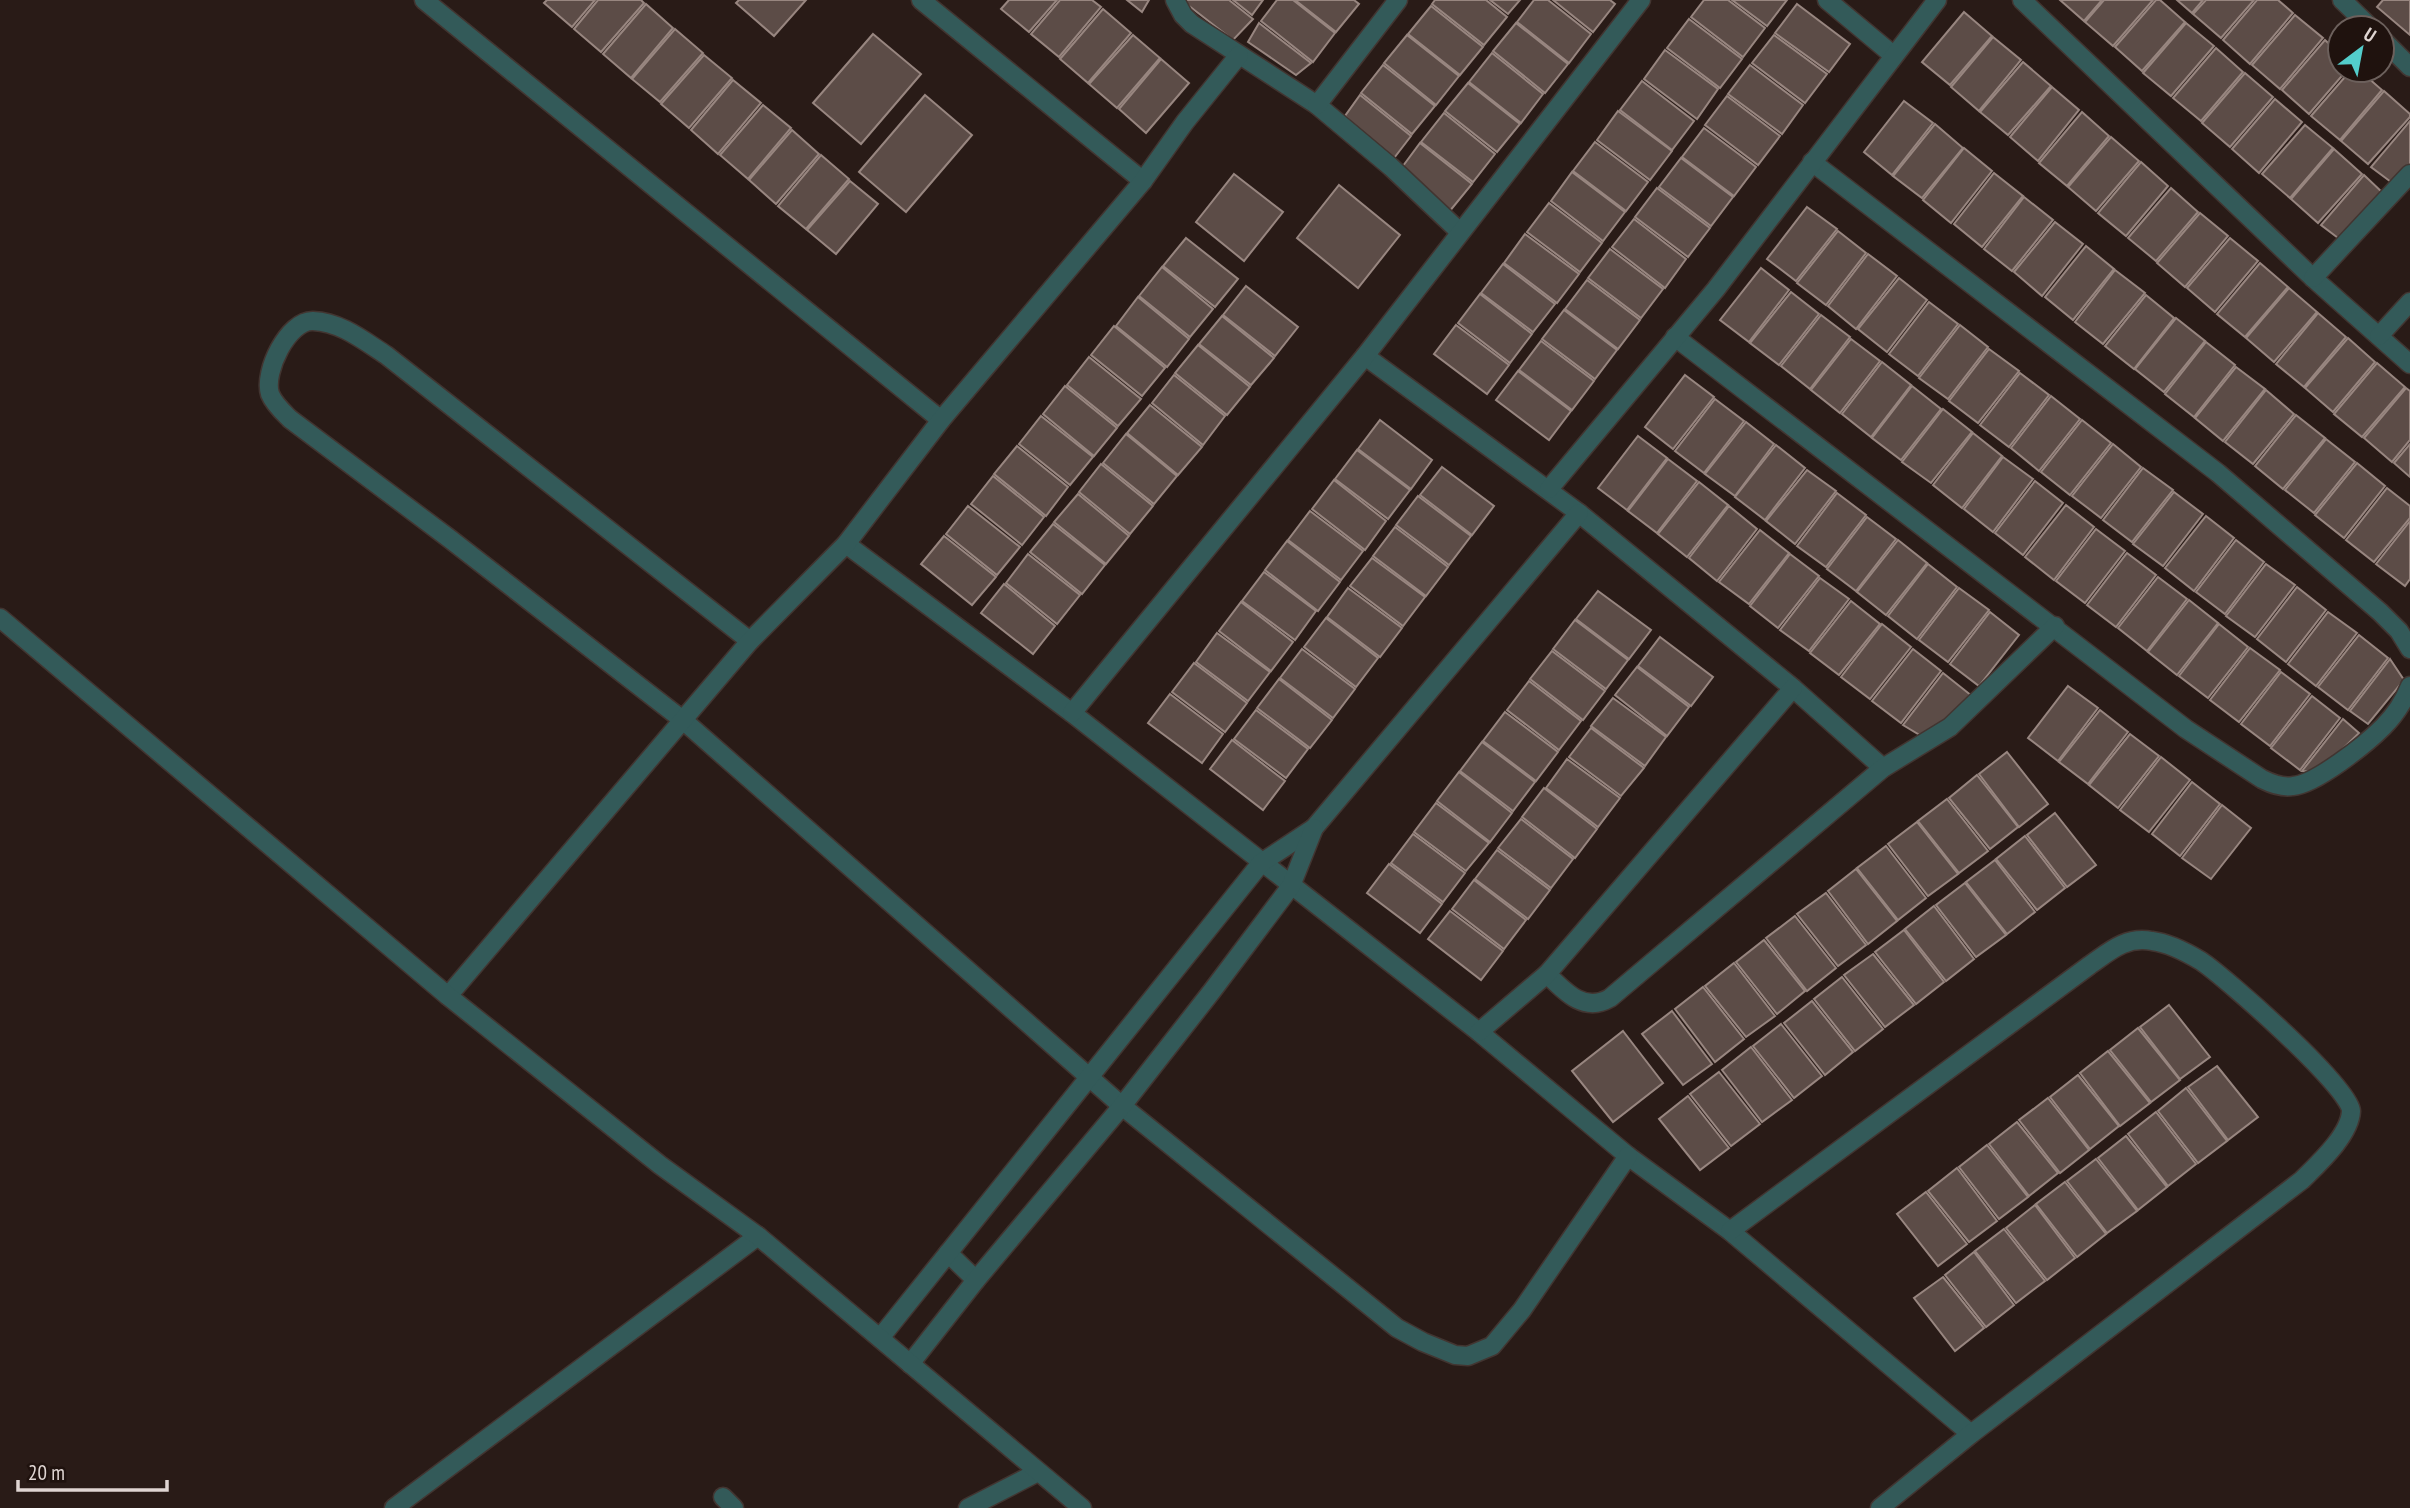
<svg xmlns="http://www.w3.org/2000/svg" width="2410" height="1508" viewBox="0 0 2410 1508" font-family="'PT Sans Narrow',sans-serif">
<rect width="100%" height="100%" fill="#291b17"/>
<g fill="#5c4c47" stroke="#988680" stroke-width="2">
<polygon points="547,0 595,0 572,27 544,3"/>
<polygon points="598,0 641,0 644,3 601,52 574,29"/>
<polygon points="739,0 806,0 774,36 736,3"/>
<polygon points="1009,0 1057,0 1029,32 1001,9"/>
<polygon points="1060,0 1092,0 1101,7 1059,57 1031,34"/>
<polygon points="1127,0 1149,0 1142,12"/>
<polygon points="1185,0 1229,0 1253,19 1233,40 1184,2"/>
<polygon points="1233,0 1263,0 1252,15"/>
<polygon points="1277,0 1293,0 1335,33 1313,62 1261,21"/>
<polygon points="1295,0 1354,0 1359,4 1336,32"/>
<polygon points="1435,0 1486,0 1507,17 1484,45 1432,4"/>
<polygon points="1490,0 1520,0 1508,14"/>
<polygon points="1534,0 1548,0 1591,34 1569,63 1517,22"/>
<polygon points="1553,0 1610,0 1615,4 1593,32"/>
<polygon points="1704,0 1728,0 1765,28 1743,57 1691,17"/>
<polygon points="1732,0 1787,0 1767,26"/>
<polygon points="2060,0 2102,0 2084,21"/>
<polygon points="2104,0 2153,0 2113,46 2085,22"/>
<polygon points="2156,0 2160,0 2185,22 2142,71 2115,47"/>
<polygon points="2177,0 2203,0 2192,13"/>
<polygon points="2206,0 2254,0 2221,38 2193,14"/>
<polygon points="2257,0 2278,0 2293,13 2250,64 2223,40"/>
<polygon points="2383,0 2410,0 2410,35 2377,7"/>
<polygon points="646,4 673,28 631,78 603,54"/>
<polygon points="1797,4 1850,44 1829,72 1775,33"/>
<polygon points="1431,6 1483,47 1460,75 1408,34"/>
<polygon points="1103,9 1131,33 1088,83 1060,59"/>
<polygon points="1964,12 1992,36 1950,85 1922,62"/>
<polygon points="2295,15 2323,38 2280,89 2252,65"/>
<polygon points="1689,19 1742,59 1720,88 1667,48"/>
<polygon points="1259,23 1311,63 1296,75 1248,42"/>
<polygon points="1516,23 1568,64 1545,93 1493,51"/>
<polygon points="2186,23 2214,46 2171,96 2143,73"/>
<polygon points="675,29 703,53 660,102 632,79"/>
<polygon points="873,34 921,74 861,144 813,103"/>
<polygon points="1133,35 1160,58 1117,108 1089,84"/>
<polygon points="1407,35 1459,76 1436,105 1384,63"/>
<polygon points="1774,35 1827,74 1805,103 1752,63"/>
<polygon points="1993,37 2021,60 1979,111 1951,87"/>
<polygon points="2325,40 2340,54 2340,70 2347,70 2309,114 2282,90"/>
<polygon points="2216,48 2243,72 2201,121 2173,98"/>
<polygon points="1665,50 1718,89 1697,119 1644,79"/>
<polygon points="1492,53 1543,94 1521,123 1469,82"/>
<polygon points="704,55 732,78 689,128 661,104"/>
<polygon points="1161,59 1189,83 1146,133 1119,109"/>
<polygon points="2023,62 2051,86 2008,135 1980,112"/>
<polygon points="1383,65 1435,106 1412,134 1361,93"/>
<polygon points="1750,65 1803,105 1782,134 1728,94"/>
<polygon points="2351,70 2359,70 2382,90 2340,140 2311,116"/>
<polygon points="2245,73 2273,97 2230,147 2202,123"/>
<polygon points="733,80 761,103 718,154 691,130"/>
<polygon points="1642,81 1694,121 1672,150 1620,110"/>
<polygon points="1468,83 1520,124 1497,152 1445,111"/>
<polygon points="2052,87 2079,110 2038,161 2010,137"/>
<polygon points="2384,91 2410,114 2410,117 2368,164 2341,141"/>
<polygon points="925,95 972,135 906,212 859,172"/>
<polygon points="1360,95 1411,136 1391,162 1345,116"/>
<polygon points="1727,96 1780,136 1758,165 1705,125"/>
<polygon points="2275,99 2302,122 2259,173 2232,149"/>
<polygon points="1904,101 1933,123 1892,175 1864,152"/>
<polygon points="763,105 791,128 748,179 720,155"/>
<polygon points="1618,111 1672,151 1650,180 1597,140"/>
<polygon points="2082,112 2109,136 2067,186 2039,163"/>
<polygon points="1444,113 1495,154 1473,182 1421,142"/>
<polygon points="2410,121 2410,167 2395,185 2371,167"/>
<polygon points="1935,124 1963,148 1922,198 1893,176"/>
<polygon points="2305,125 2333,148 2290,198 2262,174"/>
<polygon points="1704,128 1756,167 1734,196 1682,157"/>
<polygon points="792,130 819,154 776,204 749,180"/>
<polygon points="2111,137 2139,161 2096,211 2068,187"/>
<polygon points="1595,142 1648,182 1626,211 1573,171"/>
<polygon points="1420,143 1472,184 1449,212 1400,170"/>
<polygon points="1964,148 1992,171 1951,223 1923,200"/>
<polygon points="2334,149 2362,174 2318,223 2291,199"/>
<polygon points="821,155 849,179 806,229 778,206"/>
<polygon points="1681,158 1733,197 1711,226 1659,187"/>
<polygon points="2141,162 2168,186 2126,236 2098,213"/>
<polygon points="1572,172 1625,212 1603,241 1551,201"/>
<polygon points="1994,173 2023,196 1982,247 1954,224"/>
<polygon points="1234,174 1283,212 1244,261 1196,222"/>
<polygon points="2364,175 2384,194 2342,241 2321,225"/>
<polygon points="850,181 878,204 836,254 807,230"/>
<polygon points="1339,185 1400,235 1358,288 1297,238"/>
<polygon points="1657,188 1710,228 1688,257 1635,217"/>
<polygon points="2171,188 2198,212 2156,261 2128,238"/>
<polygon points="2024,197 2053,220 2012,271 1984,249"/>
<polygon points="1549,203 1602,243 1580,272 1527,232"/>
<polygon points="1807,207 1837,229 1796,281 1767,259"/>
<polygon points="2200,213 2228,236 2185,287 2157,263"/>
<polygon points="1634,219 1686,259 1665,288 1612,247"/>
<polygon points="2055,222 2083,244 2042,296 2014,272"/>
<polygon points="1838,231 1866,253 1826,305 1797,283"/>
<polygon points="1525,234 1579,274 1557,303 1504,263"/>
<polygon points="1186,238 1238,279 1215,307 1163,266"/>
<polygon points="2230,238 2258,261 2215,312 2187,288"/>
<polygon points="2086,246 2114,269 2073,320 2045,297"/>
<polygon points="1610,249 1663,289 1641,318 1588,278"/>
<polygon points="1868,254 1897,276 1856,329 1828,306"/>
<polygon points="2260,263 2288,287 2245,337 2217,314"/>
<polygon points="1503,264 1555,304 1533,332 1481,293"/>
<polygon points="1162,267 1213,309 1190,337 1139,296"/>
<polygon points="1761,268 1789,290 1749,342 1720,320"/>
<polygon points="2115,270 2145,293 2103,344 2075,322"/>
<polygon points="1899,278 1927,300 1887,352 1858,329"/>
<polygon points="1587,280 1640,320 1618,349 1565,309"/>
<polygon points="1246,286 1298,327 1275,356 1223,315"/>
<polygon points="2289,288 2317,312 2274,362 2246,338"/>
<polygon points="1791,292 1819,314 1779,365 1750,343"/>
<polygon points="1480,294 1532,334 1510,363 1458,323"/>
<polygon points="2146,295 2174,318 2134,369 2105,346"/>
<polygon points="1138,297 1189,339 1167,367 1116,326"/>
<polygon points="1929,302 1958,324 1918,376 1889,354"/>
<polygon points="1564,310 1617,350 1595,379 1542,339"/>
<polygon points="2318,313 2346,337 2304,387 2276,364"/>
<polygon points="1821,315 1850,337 1810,389 1781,366"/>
<polygon points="1222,316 1274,358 1251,385 1199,344"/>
<polygon points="2176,318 2205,341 2164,392 2135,369"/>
<polygon points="1456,325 1509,365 1487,394 1434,354"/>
<polygon points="1960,325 1988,347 1948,399 1919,378"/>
<polygon points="1114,326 1165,368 1142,396 1091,355"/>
<polygon points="2348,338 2375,362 2333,412 2305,388"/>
<polygon points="1851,339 1880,361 1840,413 1811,390"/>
<polygon points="1541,341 1594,381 1572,410 1519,370"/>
<polygon points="2206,342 2235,365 2194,417 2165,394"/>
<polygon points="1198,345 1250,387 1227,415 1175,373"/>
<polygon points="1989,349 2019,371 1978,423 1949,401"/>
<polygon points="1089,357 1141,399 1118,426 1067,385"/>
<polygon points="1882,362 1911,385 1871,437 1842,414"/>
<polygon points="2377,363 2405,387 2362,437 2334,414"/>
<polygon points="2236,367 2265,389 2223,441 2195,418"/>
<polygon points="1518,371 1571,411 1549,440 1496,400"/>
<polygon points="2020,373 2049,395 2009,447 1980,425"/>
<polygon points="1174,375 1225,416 1203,445 1152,403"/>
<polygon points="1685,375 1714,397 1673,449 1645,427"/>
<polygon points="1065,386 1117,428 1094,456 1043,414"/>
<polygon points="1912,386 1941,409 1901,460 1872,438"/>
<polygon points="2406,388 2410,391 2410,440 2392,462 2364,438"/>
<polygon points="2266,390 2294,414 2253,464 2225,442"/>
<polygon points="2051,396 2080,419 2039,471 2011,448"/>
<polygon points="1715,399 1744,421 1704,473 1675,451"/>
<polygon points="1150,405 1202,447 1178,475 1127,433"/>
<polygon points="1943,409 1972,432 1931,483 1902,462"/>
<polygon points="2296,415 2325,438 2283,489 2255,466"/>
<polygon points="1041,416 1093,457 1070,485 1019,444"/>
<polygon points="1380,420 1432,460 1411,489 1358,449"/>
<polygon points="2082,420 2111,443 2070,495 2041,472"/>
<polygon points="1746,422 1774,444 1735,496 1705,474"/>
<polygon points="1973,433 2002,456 1962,508 1933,485"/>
<polygon points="1126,434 1177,476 1154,504 1103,463"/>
<polygon points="1638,436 1667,458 1627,510 1598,488"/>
<polygon points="2326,439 2355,462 2314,513 2285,490"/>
<polygon points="2113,444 2141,467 2101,518 2072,496"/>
<polygon points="2410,444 2410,477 2394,463"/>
<polygon points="1776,445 1805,468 1765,520 1735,497"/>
<polygon points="1017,446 1068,487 1046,516 994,474"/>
<polygon points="1357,450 1410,490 1388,519 1335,479"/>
<polygon points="2003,457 2033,479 1993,532 1964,509"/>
<polygon points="1668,459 1697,481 1657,533 1628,511"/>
<polygon points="2357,463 2385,486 2344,538 2315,515"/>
<polygon points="1101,464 1153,506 1130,534 1079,492"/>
<polygon points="1442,467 1494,506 1472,535 1420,495"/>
<polygon points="2143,468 2173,490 2132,542 2103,520"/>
<polygon points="1807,470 1836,491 1795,544 1766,521"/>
<polygon points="993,476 1044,517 1022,545 971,504"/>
<polygon points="1334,480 1386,521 1365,550 1312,509"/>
<polygon points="2035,481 2063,503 2023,555 1995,533"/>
<polygon points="1699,482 1728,505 1687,557 1658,534"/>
<polygon points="2387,488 2410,506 2410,518 2374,562 2346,540"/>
<polygon points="2174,492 2203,514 2163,566 2133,544"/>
<polygon points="1837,493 1866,515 1826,567 1797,546"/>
<polygon points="1078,494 1129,536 1106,564 1054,522"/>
<polygon points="1418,496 1471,536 1449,565 1396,525"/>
<polygon points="2066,505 2094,527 2054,580 2025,557"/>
<polygon points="968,506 1020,547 997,575 946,534"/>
<polygon points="1729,506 1757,529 1717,581 1689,558"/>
<polygon points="1310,511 1363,551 1341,580 1288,540"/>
<polygon points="2206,516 2234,538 2194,591 2165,568"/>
<polygon points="1867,517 1896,539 1856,591 1827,569"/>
<polygon points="2410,521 2410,579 2405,586 2376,564"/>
<polygon points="1053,524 1105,565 1082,594 1030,552"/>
<polygon points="1395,527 1448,567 1426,596 1373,556"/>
<polygon points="2096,529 2125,551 2085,603 2056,581"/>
<polygon points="1760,530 1789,553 1749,604 1719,582"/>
<polygon points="944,536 996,577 972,605 921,564"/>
<polygon points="1898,540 1927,563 1886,615 1857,592"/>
<polygon points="2236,540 2264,562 2225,614 2196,592"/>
<polygon points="1287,541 1340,582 1318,611 1265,570"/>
<polygon points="2127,553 2156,575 2116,627 2087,605"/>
<polygon points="1028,554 1080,595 1057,624 1006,583"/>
<polygon points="1790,554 1819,576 1778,628 1750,606"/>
<polygon points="1372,558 1425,597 1403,626 1350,586"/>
<polygon points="1928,564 1957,587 1917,639 1888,616"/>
<polygon points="2266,564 2295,585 2255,637 2226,616"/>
<polygon points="1264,572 1316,611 1295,640 1242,601"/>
<polygon points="2158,577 2187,599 2147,651 2118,628"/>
<polygon points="1820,578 1849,599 1809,651 1780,630"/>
<polygon points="1004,584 1055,626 1033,654 981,613"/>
<polygon points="2297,587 2326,610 2286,662 2257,639"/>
<polygon points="1348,588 1402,628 1380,657 1327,617"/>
<polygon points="1959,588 1989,610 1948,662 1919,640"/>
<polygon points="1598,591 1651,630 1629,659 1576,619"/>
<polygon points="2189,600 2218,623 2177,675 2148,652"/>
<polygon points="1851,601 1880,624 1839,675 1810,653"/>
<polygon points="1241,602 1293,642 1271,671 1219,631"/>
<polygon points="1990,612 2019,635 1979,686 1950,664"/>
<polygon points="2328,612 2357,633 2316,686 2288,664"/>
<polygon points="1326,618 1378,658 1356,687 1304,647"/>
<polygon points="1575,620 1628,660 1606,689 1553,649"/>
<polygon points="1882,624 1911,647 1870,699 1841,677"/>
<polygon points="2219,624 2248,647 2208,698 2179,676"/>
<polygon points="1217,633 1270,672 1248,701 1196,662"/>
<polygon points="2359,635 2388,658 2348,710 2318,687"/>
<polygon points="1660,637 1713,677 1691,706 1638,666"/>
<polygon points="2250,648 2280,670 2239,722 2210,700"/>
<polygon points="1302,649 1355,689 1333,718 1280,678"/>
<polygon points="1913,649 1941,671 1901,723 1872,701"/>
<polygon points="1552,651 1605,691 1583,720 1530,679"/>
<polygon points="2390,659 2404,680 2368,724 2350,711"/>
<polygon points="1194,663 1247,703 1225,732 1172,692"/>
<polygon points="1637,667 1689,707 1667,736 1615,695"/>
<polygon points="2281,672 2310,694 2270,746 2241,724"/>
<polygon points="1943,673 1972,696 1928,740 1903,725"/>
<polygon points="1279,679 1332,720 1310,748 1257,708"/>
<polygon points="1529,681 1581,721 1559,750 1507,710"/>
<polygon points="2068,686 2098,708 2058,761 2028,738"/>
<polygon points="1170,694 1223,734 1202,763 1148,723"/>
<polygon points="2312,696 2340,718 2300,770 2271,748"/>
<polygon points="1613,698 1666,737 1645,766 1591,726"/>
<polygon points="1256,710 1308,749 1286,778 1234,739"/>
<polygon points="2100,710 2128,732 2088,784 2059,762"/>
<polygon points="1505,712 1558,752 1536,781 1483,741"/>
<polygon points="2343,719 2359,733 2319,772 2302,771"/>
<polygon points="1591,728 1644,768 1621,796 1569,757"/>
<polygon points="2130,734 2159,756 2118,808 2089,785"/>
<polygon points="1232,740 1285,781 1263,810 1210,769"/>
<polygon points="1482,742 1535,782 1513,811 1460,771"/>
<polygon points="2007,752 2048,804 2019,827 1979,774"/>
<polygon points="2161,757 2190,780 2149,832 2120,810"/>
<polygon points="1567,759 1620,798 1598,827 1546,788"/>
<polygon points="1459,772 1512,813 1490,842 1437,801"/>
<polygon points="1977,775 2018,827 1990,849 1949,798"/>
<polygon points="2192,782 2220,804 2180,856 2152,834"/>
<polygon points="1544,788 1597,829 1575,858 1522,817"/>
<polygon points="1947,799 1988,851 1959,873 1918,821"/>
<polygon points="1436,803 1489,843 1466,871 1414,832"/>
<polygon points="2222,805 2251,828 2211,879 2182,858"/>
<polygon points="2055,813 2096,865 2067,887 2027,835"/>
<polygon points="1521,819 1573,859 1551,888 1498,848"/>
<polygon points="1917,822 1958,874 1928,896 1888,844"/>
<polygon points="1413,834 1465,873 1443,902 1391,863"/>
<polygon points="2025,836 2065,888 2037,910 1996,859"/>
<polygon points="1886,846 1926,898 1898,920 1857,868"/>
<polygon points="1497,850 1550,890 1528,919 1475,879"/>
<polygon points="1995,860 2035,912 2007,934 1966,882"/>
<polygon points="1389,864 1442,904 1420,933 1367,893"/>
<polygon points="1856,869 1897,921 1868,944 1828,891"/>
<polygon points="1474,880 1526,920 1504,949 1452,909"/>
<polygon points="1965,883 2006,935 1976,957 1936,905"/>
<polygon points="1826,893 1866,945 1838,966 1797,914"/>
<polygon points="1934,906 1974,959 1946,981 1905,929"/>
<polygon points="1450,911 1503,951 1481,980 1428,939"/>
<polygon points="1795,916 1836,968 1807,991 1766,938"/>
<polygon points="1904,930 1944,982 1916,1004 1875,952"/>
<polygon points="1764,940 1805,991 1777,1014 1736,962"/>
<polygon points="1873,954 1914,1005 1885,1027 1844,975"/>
<polygon points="1734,963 1775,1016 1746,1037 1705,986"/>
<polygon points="1842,977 1883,1029 1855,1051 1814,999"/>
<polygon points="1703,987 1744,1039 1715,1062 1675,1009"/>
<polygon points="1812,1001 1853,1052 1825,1075 1784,1023"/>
<polygon points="2169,1005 2210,1057 2180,1079 2140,1027"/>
<polygon points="1672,1011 1712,1064 1683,1085 1642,1034"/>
<polygon points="1781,1024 1822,1076 1794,1098 1753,1046"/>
<polygon points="2138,1028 2180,1080 2151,1102 2110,1050"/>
<polygon points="1623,1031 1663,1083 1613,1122 1572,1071"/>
<polygon points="1751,1047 1792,1100 1762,1122 1722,1070"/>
<polygon points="2108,1051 2150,1103 2120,1126 2080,1073"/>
<polygon points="2217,1066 2258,1117 2228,1140 2188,1087"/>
<polygon points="1719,1072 1760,1124 1731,1146 1690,1094"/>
<polygon points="2078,1075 2119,1126 2090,1149 2050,1097"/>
<polygon points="2186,1088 2227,1141 2198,1163 2158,1111"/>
<polygon points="1688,1096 1729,1148 1700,1170 1659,1119"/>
<polygon points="2048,1098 2089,1150 2060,1173 2019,1120"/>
<polygon points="2156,1112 2196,1164 2168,1186 2128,1134"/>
<polygon points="2017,1122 2058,1173 2029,1196 1989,1144"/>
<polygon points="2126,1136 2167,1187 2138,1210 2098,1158"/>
<polygon points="1987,1145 2028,1197 1999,1219 1959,1167"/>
<polygon points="2096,1159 2137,1211 2107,1233 2067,1181"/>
<polygon points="1957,1168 1997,1221 1969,1242 1928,1191"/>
<polygon points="2065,1182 2106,1234 2077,1257 2036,1204"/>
<polygon points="1926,1192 1967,1244 1938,1266 1897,1214"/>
<polygon points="2035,1205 2075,1258 2047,1280 2006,1228"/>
<polygon points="2004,1229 2045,1281 2016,1303 1975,1251"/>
<polygon points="1974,1252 2014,1305 1986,1327 1945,1275"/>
<polygon points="1943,1277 1984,1328 1955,1351 1914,1298"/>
</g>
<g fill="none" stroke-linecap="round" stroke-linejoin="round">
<g stroke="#423531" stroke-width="21">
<polyline id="service" points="394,1508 758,1236"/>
</g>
<g stroke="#423531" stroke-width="21">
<g id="minor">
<polyline points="424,0 941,420"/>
<polyline points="921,0 1143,181"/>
<polyline points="1175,0 1183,15 1192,24 1317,105 1391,167 1460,232"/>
<polyline points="1827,0 1893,55"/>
<polyline points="2022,0 2313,278 2410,364"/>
<polyline points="2342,0 2371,28"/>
<polyline points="2382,39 2410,67"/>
<polyline points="1317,105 1398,0"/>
<polyline points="1812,162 2218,473 2380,612 2399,631 2410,649"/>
<polyline points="2313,278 2410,174"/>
<polyline points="2379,336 2410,302"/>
<path d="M1675 337 2186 729 2262 779C2272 784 2282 788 2293 786 2316 784 2366 744 2383 727 2395 715 2404 701 2410 686"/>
<polyline points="1365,356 1579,513 1793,688 1883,768"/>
<polyline points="1549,489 1716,289 1937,0"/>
<polyline points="846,544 1072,713 1479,1032 1628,1156 1730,1231 1971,1434"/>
<path d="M750 641 386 355C364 341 341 322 313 321 288 320 263 372 270 394 274 404 283 412 290 419L450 539 684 721 1122 1106 1397 1328 1423 1342 1455 1355 1468 1356 1492 1346 1522 1310 1628 1156"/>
<polyline points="1072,713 1365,356 1641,0"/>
<path d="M1547 974C1565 992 1584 1013 1610 998L1883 768 1950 727 2055 626"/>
<polyline points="448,996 750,641 846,544 941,420 1143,181 1185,122 1239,55"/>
<polyline points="1479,1032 1547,974 1793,688"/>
<path d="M1730 1231 2090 965C2110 951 2126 936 2152 941 2169 943 2186 952 2201 961 2225 977 2351 1088 2351 1111 2350 1135 2318 1164 2302 1180L1971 1434 1880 1508"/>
<polyline points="948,1253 976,1280"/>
<polyline points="880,1338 1261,863 1314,828 1579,513"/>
<polyline points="910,1364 976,1280 1122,1106 1212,991 1291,886 1314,828"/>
<polyline points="723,1497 734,1508"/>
<polyline points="968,1508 1038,1472"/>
</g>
</g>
<g stroke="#423531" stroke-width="21">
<polyline id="tertiary" points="0,618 448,996 660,1165 758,1236 1082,1508"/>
</g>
<use href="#service" stroke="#335a59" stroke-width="18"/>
<use href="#minor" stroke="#335a59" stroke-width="18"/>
<use href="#tertiary" stroke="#335a59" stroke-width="18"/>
</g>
<g transform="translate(2361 49) rotate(32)"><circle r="33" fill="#1f120e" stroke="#6c605c" stroke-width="2"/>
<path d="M0-5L12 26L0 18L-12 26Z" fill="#53cdcb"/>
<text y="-10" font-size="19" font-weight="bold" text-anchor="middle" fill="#dfd5d2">U</text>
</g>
<path d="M18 1480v10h149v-10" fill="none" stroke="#dfd5d2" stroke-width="3.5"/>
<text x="28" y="1480" font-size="21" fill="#dfd5d2" stroke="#1f120e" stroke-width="5" paint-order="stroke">20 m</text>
</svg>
